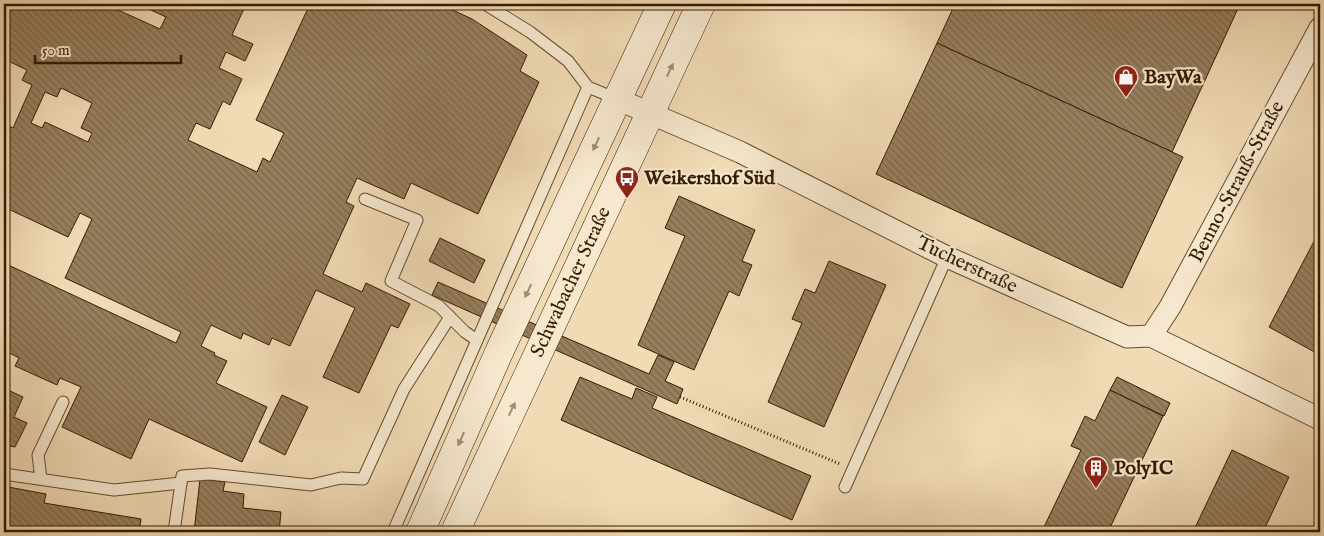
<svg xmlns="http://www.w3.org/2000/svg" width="1324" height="536" viewBox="0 0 1324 536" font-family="'IM FELL English',serif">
<defs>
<pattern id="building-back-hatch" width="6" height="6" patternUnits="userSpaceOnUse" patternTransform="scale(1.25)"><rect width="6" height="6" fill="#977f5e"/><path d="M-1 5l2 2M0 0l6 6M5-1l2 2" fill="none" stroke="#7c674b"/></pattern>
</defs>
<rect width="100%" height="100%" fill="#f1dbb5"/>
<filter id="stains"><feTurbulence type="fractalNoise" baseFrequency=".004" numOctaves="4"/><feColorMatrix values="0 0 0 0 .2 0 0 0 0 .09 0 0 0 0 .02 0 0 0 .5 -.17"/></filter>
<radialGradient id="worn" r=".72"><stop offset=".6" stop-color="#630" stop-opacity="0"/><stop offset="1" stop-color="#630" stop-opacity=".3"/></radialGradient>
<g fill="url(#building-back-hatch)" stroke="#361b00" fill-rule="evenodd">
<path d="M4 4H105L160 29 166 17 138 4H246L232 35 253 44 245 61 226 52 219 68 242 79 230 105 223 101 210 129 196 123 188 140 257 172 263 158 270 162 284 133 256 120 310 4H440L472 19 527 55 520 71 539 82 478 214 411 183 404 199 357 178 346 202 354 206 323 274 362 292 366 283 410 304 398 328 391 325 359 393 323 377 355 308 316 290 290 346 272 338 269 345 243 333 241 339 211 325 201 346 215 353 214 355 227 361 216 383 267 407 242 462 149 419 131 459 62 427 81 387 60 378 57 385 15 366 19 358 4 350V263L176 343 181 332 65 278 92 219 80 213 68 237 4 207V124L13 128 32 85 22 80 27 70 4 59ZM61 88 92 103 81 128 92 133 88 142 45 122 42 128 31 123 45 92 57 97Z"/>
<polygon points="955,4 1240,4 1172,152 937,43"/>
<polygon points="937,43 1183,157 1122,288 876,174"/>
<polygon points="679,196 755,230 742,261 752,265 739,296 729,291 694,370 638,345 685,236 665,228"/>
<polygon points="1320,230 1320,355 1269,327"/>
<polygon points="440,238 485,260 474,283 429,261"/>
<polygon points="829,261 886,285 824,427 768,402 802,323 792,319 805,289 815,293"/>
<polygon points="438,282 649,374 658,355 674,362 665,381 683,389 677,404 432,295"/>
<polygon points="580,377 632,399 636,388 657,397 652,408 811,476 792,520 561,420"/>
<polygon points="1117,377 1170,403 1164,416 1110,390"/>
<polygon points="4,382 10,385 8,390 23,397 14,417 27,423 15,447 4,445"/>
<polygon points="1110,390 1163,416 1108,532 1055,532 1044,527 1081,450 1071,446 1085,416 1095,421"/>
<polygon points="282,395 308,407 285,455 259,442"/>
<polygon points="1232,450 1289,477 1263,532 1193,532"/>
<polygon points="200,479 225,482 223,491 244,494 243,508 281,512 279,532 194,532"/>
<polygon points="8,487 46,494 44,503 141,519 139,532 4,532 4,511"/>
</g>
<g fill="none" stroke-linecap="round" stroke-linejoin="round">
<g stroke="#654b2d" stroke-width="13">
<g id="service">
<polyline points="485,4 530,32 568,61 588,87 617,99"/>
<polyline points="365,199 417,220 391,281 439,306 465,332 477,340"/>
<polyline points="4,474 114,490 181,483"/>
<polyline points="41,479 38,455 63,402"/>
<polyline points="845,487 947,257"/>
<polyline points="174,532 182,476 210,474 311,485 341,478 363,479 404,389 450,317"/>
<polyline points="393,532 588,87"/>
</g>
</g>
<g stroke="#654b2d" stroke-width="23">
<g id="minor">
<polyline points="617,99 740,152 947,257 1127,337 1151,336 1320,419"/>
<polyline points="1151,336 1170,307 1320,28"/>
</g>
</g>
<g stroke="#361b00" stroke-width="29">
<g id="secondary">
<polyline points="420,532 500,350 662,4"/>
<polyline points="455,532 701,4"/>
</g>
</g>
<polyline stroke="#361b00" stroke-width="3" stroke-dasharray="1 2.5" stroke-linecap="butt" points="680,397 840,464"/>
<use href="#service" stroke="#f6e8cf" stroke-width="11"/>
<use href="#minor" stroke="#f6e8cf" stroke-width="21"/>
<use href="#secondary" stroke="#f6e8cf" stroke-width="28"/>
</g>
<defs><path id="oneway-solid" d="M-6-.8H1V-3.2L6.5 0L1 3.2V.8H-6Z" transform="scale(1.25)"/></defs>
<g fill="#a08c72">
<use href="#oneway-solid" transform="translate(670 70) rotate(-65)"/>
<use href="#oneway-solid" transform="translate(596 144) rotate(115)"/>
<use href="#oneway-solid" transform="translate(528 291) rotate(115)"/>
<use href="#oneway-solid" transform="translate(512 409) rotate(-65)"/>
<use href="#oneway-solid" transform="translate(461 439) rotate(114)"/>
</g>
<defs>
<g id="shop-pin" transform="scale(1.25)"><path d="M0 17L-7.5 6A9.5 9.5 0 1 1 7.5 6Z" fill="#8f2418" stroke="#f6e8cf"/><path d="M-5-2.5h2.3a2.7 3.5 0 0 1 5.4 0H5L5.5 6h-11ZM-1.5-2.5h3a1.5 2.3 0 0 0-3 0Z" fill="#fff"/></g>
<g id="bus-pin" transform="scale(1.25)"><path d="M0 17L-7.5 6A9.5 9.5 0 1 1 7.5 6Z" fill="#8f2418" stroke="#f6e8cf"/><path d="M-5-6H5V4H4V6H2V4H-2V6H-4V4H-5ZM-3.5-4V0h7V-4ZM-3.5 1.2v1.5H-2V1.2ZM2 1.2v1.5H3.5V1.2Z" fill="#fff"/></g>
<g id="building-pin" transform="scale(1.25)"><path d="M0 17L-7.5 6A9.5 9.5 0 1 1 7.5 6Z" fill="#8f2418" stroke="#f6e8cf"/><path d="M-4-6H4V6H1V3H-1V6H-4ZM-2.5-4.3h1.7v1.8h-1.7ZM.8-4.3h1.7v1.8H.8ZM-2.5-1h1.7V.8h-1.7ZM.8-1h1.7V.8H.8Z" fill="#fff"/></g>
</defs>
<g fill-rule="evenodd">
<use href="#shop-pin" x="1126" y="77"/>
<use href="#bus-pin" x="627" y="178"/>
<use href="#building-pin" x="1096" y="468"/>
</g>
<g text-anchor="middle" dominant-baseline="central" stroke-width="4.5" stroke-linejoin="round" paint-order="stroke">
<g font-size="20" font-weight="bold" fill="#361b00" stroke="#f6e8cf" text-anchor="start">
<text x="1144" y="77">BayWa</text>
<text x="644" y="178">Weikershof Süd</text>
<text x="1114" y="468">PolyIC</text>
</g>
<g font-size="20" fill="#361b00" stroke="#f6e8cf">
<text transform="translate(1237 182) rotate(-62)">Benno-Strauß-Straße</text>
<text transform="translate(967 265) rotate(25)">Tucherstraße</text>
<text transform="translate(571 282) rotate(-65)">Schwabacher Straße</text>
</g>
</g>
<rect width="1324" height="536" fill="none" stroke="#f1dbb5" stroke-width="20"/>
<rect x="5" y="5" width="1314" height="526" fill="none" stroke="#361b00" stroke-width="2.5"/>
<rect x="10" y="10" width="1304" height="516" fill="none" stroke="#361b00"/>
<path d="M35 55v8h146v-8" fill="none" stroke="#361b00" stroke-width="2.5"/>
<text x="42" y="55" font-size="15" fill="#361b00" stroke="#f6e8cf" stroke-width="4" paint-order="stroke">50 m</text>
<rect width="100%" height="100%" filter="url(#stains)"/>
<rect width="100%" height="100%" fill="url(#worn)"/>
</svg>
